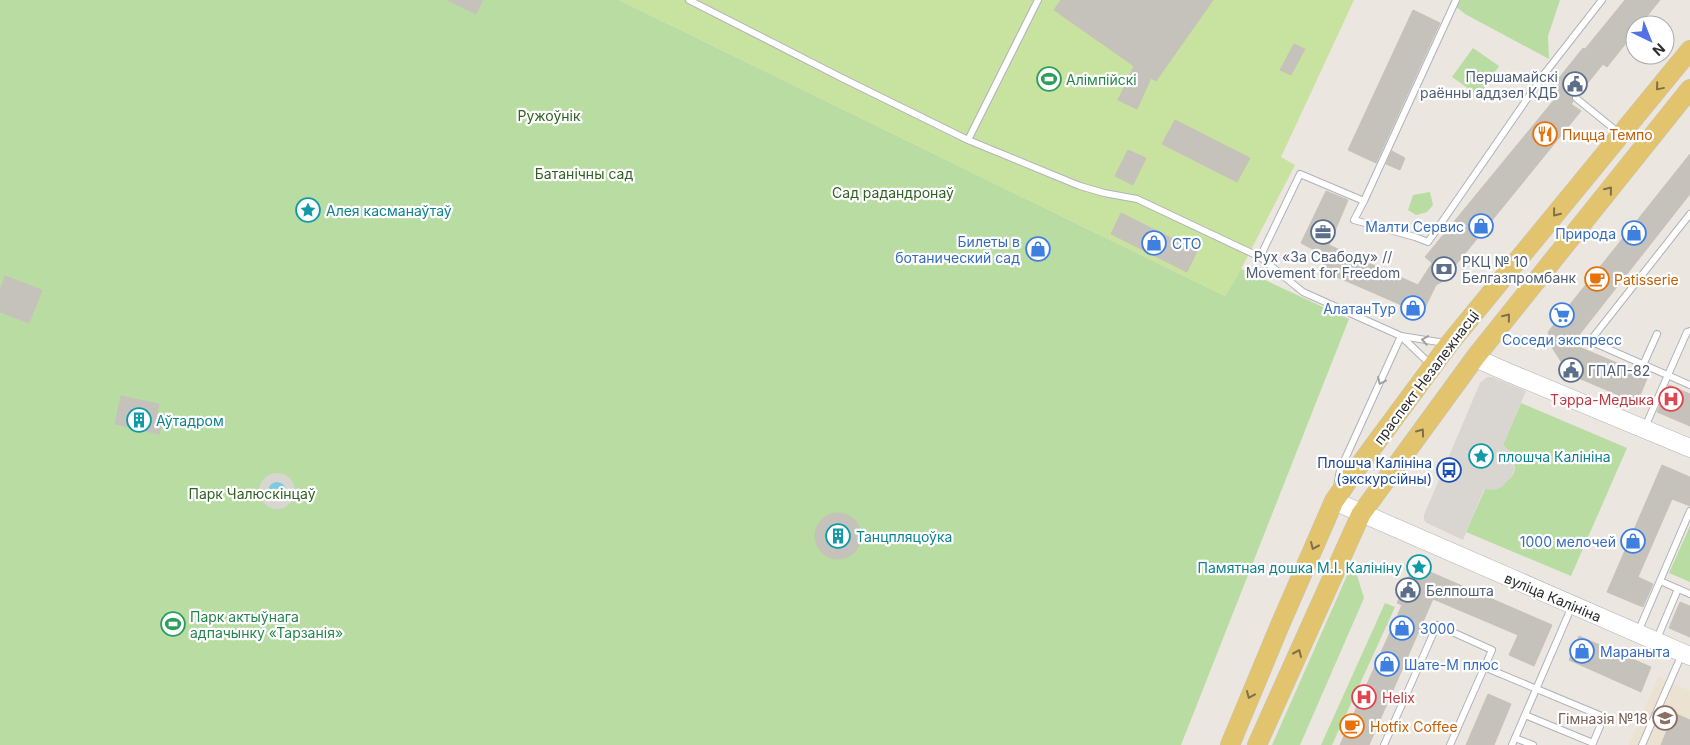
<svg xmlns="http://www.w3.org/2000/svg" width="1690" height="745" viewBox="0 0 1690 745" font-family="Inter,sans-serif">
<rect width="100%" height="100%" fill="#ece6e0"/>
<polygon fill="#ece2d1" points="1658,677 1690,691 1690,745 1629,745"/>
<g fill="#b8dca2">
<polygon points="0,0 619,0 1225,296 1241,269 1349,319 1181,745 0,745"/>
<polygon points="1457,0 1560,0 1548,36 1549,59 1465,14 1454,5"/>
<polygon points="1473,48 1499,66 1479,96 1452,77"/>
<polygon points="1430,192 1433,205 1427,212 1416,215 1408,210 1413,195"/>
<path d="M1521 403 1627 448 1571 576 1466 532 1485 489C1492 486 1502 485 1508 480 1521 472 1513 452 1503 445Z"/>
<polygon points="1690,526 1690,582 1669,573"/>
<polygon points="1353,562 1364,598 1300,745 1272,745"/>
<polygon points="1385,603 1395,607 1332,745 1321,745"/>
</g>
<polygon fill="#c8e29f" points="619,0 1354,0 1281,157 1295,165 1241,269 1225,296"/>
<g fill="#d9d6d2">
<polygon points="1487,377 1492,377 1526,391 1503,445 1512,453 1514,459 1514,470 1512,476 1502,487 1495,490 1484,489 1463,540 1427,523 1424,520 1424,515 1480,383"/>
<circle cx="277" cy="491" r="18"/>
</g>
<circle fill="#7ecae2" cx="277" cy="491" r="9"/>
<g fill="#c5c1bb" stroke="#c7c2b9">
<polygon points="447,0 483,0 476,14"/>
<polygon points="1061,0 1213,0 1156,81 1151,78 1137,109 1118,100 1134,66 1054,10"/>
<polygon points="1625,0 1660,0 1640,25 1635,25 1635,32 1607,67 1603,64 1579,94 1575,93 1572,95 1573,102 1571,104 1581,111 1446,277 1447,279 1436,285 1422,314 1321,270 1327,257 1301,243 1326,191 1348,200 1329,245 1418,285 1432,263 1425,257 1558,95 1551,89 1553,86 1560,86 1561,82 1559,78 1583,48 1585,49"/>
<polygon points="1413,10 1440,23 1376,163 1348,150"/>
<polygon points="1294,44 1305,49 1291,75 1280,70"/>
<polygon points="1175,120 1250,158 1237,182 1162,144"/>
<polygon points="1128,150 1146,158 1133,185 1115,176"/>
<polygon points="1392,151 1405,158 1400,170 1386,164"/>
<polygon points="1690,154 1690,194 1572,344 1648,376 1637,403 1569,374 1553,349 1548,332"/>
<polygon points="1121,213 1197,251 1187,272 1111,234"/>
<polygon points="5,276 42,290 29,323 0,312 0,290"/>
<polygon points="1669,385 1690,394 1690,426 1657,412"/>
<polygon points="121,396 159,404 157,414 163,415 159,434 115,424"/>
<polygon points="1662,465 1690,477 1690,506 1672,499 1638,577 1653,584 1643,607 1607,592"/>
<circle cx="838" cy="536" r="23"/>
<polygon points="1414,565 1552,625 1534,666 1509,655 1518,635 1433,599 1369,745 1340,745 1402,605 1397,603"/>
<polygon points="1680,602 1690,606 1690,637 1669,628"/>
<polygon points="1579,636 1651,667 1641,692 1569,660"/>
<polygon points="1488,694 1511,704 1494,745 1466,745"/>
<polygon points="1674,713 1690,720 1690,745 1661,745"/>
</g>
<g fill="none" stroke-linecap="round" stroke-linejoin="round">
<g stroke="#b0b2bb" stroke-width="8">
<g id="lane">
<polyline points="689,0 842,78 968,140 1080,186 1104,193 1137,199 1260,257"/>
<polyline points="1545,73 1556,82"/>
<polyline points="1576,98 1619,133"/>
<polyline points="968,140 1038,0"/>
<polyline points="1364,201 1456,0"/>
<polyline points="1690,214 1590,341 1690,385"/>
<polyline points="1402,337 1431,365"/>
<polyline points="1445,343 1401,336 1303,292 1260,257 1300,174 1364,201 1354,220 1415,237 1428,242 1545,73 1602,0"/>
<polyline points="1643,365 1657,334"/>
<polyline points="1645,427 1687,332 1690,331"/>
<polyline points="1337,487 1340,470 1401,336"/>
<polyline points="1660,581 1690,594"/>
<polyline points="1638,632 1690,511"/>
<polyline points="1656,641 1678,589"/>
<polyline points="1484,667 1604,717 1593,743 1525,715"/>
<polyline points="1515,738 1533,745"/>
<polyline points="1384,745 1437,625 1492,650 1450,745"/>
<polyline points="1512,745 1572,606"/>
<polyline points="1642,745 1682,654"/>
</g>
</g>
<g stroke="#b0b2bb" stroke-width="19">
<g id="secondary">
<polyline points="1477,355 1482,361 1507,372 1690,448"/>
<polyline points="1334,501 1690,656"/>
</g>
</g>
<g stroke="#c4c4c4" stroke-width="20">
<g id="primary">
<polyline points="1230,745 1280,625 1334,501 1350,478 1449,344 1690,50"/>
<polyline points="1257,745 1361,514 1477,355 1690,89"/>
</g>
</g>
<use href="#lane" stroke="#fff" stroke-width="6"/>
<use href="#secondary" stroke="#fff" stroke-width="18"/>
<use href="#primary" stroke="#e2c46e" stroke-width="19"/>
</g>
<defs><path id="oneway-chevron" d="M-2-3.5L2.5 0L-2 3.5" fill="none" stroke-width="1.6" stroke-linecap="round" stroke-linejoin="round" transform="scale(1.25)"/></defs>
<g stroke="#7e704a">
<use href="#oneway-chevron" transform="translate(1659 87) rotate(130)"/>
<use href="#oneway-chevron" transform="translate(1609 190) rotate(-51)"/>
<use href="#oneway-chevron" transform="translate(1556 213) rotate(129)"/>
<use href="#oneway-chevron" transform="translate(1507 317) rotate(-51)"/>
<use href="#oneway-chevron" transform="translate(1421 432) rotate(-54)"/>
<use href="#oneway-chevron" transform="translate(1314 546) rotate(114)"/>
<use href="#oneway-chevron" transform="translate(1298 653) rotate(-66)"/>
<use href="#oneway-chevron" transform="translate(1250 695) rotate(113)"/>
</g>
<g stroke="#a0a0a0">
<use href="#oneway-chevron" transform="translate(1425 340) rotate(-171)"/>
<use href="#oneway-chevron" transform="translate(1381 381) rotate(115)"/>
</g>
<defs>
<g id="stadium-ring" transform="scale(1.25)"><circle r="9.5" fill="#fff" stroke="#2e9e5b" stroke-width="1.5"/><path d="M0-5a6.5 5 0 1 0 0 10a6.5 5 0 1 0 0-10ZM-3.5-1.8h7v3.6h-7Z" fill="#2e9e5b"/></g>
<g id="civic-ring" transform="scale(1.25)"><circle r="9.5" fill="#fff" stroke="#5c6f8a" stroke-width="1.5"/><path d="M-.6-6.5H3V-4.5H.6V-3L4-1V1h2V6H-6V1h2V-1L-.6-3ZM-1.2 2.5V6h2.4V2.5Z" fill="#5c6f8a"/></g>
<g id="restaurant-ring" transform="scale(1.25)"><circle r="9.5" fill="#fff" stroke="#e8710a" stroke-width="1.5"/><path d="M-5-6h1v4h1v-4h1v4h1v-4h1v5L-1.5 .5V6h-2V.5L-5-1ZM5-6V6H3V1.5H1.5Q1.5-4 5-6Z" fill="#e8710a"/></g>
<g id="sight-ring" transform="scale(1.25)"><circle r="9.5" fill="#fff" stroke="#0f9aa8" stroke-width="1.5"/><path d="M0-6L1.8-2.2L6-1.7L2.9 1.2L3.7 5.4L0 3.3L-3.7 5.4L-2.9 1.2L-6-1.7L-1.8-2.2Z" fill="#0f9aa8"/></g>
<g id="shop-ring" transform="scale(1.25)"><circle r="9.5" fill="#fff" stroke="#3f7fe0" stroke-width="1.5"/><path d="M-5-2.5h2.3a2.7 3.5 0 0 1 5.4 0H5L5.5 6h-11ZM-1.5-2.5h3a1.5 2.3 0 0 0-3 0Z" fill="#3f7fe0"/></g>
<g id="office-ring" transform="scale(1.25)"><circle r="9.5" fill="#fff" stroke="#5c6f8a" stroke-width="1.5"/><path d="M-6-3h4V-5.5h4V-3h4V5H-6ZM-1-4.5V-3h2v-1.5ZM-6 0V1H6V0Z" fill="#5c6f8a"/></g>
<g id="bank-ring" transform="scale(1.25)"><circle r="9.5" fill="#fff" stroke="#5c6f8a" stroke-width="1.5"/><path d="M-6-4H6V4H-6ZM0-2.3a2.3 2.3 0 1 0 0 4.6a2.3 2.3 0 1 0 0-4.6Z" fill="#5c6f8a"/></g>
<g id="cafe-ring" transform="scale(1.25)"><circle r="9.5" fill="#fff" stroke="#e8710a" stroke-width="1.5"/><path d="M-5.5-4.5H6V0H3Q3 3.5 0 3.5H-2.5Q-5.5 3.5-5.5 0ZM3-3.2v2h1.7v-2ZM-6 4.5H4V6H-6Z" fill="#e8710a"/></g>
<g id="supermarket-ring" transform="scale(1.25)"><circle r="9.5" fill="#fff" stroke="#3f7fe0" stroke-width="1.5"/><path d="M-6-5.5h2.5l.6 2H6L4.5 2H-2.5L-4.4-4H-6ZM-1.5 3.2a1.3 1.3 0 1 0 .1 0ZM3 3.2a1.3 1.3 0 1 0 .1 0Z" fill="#3f7fe0"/></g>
<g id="hospital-ring" transform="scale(1.25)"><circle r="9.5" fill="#fff" stroke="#e0444e" stroke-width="1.5"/><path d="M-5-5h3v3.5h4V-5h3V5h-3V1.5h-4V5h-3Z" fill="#e0444e"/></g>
<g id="building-ring" transform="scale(1.25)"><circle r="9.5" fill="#fff" stroke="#0f9aa8" stroke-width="1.5"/><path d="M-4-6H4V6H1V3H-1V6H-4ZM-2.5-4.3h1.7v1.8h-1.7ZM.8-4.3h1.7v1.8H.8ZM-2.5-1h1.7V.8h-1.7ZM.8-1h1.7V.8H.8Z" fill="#0f9aa8"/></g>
<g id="bus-ring" transform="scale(1.25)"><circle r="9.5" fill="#fff" stroke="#1a4fb4" stroke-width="1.5"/><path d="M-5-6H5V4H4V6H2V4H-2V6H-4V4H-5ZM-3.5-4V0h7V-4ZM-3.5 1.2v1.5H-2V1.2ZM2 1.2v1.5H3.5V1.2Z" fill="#1a4fb4"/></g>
<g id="school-ring" transform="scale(1.25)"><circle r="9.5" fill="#fff" stroke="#8d6e63" stroke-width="1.5"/><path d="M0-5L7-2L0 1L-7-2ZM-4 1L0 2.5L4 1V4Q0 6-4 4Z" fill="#8d6e63"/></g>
</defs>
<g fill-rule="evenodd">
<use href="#stadium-ring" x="1049" y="79"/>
<use href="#civic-ring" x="1575" y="84"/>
<use href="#restaurant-ring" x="1545" y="134"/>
<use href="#sight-ring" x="308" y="210"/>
<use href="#shop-ring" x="1481" y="226"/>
<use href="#office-ring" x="1323" y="232"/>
<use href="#shop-ring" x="1634" y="233"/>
<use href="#shop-ring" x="1154" y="243"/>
<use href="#shop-ring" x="1038" y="249"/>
<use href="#bank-ring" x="1444" y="269"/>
<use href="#cafe-ring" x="1597" y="279"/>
<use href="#shop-ring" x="1413" y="308"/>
<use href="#supermarket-ring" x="1562" y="315"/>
<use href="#civic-ring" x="1571" y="370"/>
<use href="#hospital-ring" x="1671" y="399"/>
<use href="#building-ring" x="139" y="420"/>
<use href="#sight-ring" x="1481" y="456"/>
<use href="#bus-ring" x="1449" y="470"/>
<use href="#building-ring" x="838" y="536"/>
<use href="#shop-ring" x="1633" y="541"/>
<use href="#sight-ring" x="1419" y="567"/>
<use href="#civic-ring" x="1408" y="590"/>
<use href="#stadium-ring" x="173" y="624"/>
<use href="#shop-ring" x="1402" y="628"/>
<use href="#shop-ring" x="1582" y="651"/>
<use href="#shop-ring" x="1387" y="664"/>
<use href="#hospital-ring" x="1364" y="697"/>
<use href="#school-ring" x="1665" y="718"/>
<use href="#cafe-ring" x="1352" y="726"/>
</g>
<g text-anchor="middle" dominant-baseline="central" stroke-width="4.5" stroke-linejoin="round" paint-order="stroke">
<g font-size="14" fill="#4e5e75" stroke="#fff" text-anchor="start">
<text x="1558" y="76" text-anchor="end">Першамайскі<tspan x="1558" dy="16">раённы аддзел КДБ</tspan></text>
<text x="1323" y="256" text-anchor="middle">Рух «За Свабоду» //<tspan x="1323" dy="16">Movement for Freedom</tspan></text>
<text x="1462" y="261">РКЦ № 10<tspan x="1462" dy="16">Белгазпромбанк</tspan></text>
<text x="1588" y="370">ГПАП-82</text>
<text x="1426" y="590">Белпошта</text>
</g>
<g font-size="14" fill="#27864d" stroke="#fff" text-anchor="start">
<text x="1066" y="79">Алімпійскі</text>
<text x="190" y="616">Парк актыўнага<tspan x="190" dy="16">адпачынку «Тарзанія»</tspan></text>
</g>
<g font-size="14" fill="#316223" stroke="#fff">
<text x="549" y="115">Ружоўнік</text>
<text x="584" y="173">Батанічны сад</text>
<text x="893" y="192">Сад радандронаў</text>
<text x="252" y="493">Парк Чалюскінцаў</text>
</g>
<g font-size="14" fill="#c56008" stroke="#fff" text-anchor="start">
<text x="1562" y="134">Пицца Темпо</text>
<text x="1614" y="279">Patisserie</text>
<text x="1370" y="726">Hotfix Coffee</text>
</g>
<g font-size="14" fill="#0d838f" stroke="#fff" text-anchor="start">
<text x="326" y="210">Алея касманаўтаў</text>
<text x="156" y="420">Аўтадром</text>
<text x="1498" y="456">плошча Калініна</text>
<text x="856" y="536">Танцпляцоўка</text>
<text x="1402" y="567" text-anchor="end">Памятная дошка М.І. Калініну</text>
</g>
<g font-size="14" fill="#366cbe" stroke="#fff" text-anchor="end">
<text x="1464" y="226">Малти Сервис</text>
<text x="1616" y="233">Природа</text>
<text x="1020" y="241">Билеты в<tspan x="1020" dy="16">ботанический сад</tspan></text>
<text x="1172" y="243" text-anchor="start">СТО</text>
<text x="1396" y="308">АлатанТур</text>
<text x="1562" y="339" text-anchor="middle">Соседи экспресс</text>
<text x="1616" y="541">1000 мелочей</text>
<text x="1420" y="628" text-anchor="start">3000</text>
<text x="1600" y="651" text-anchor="start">Мараныта</text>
<text x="1404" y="664" text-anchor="start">Шате-М плюс</text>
</g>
<g font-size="14" fill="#2c2c2c" stroke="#fff">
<text transform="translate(1426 377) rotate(-53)">праспект Незалежнасці</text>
<text transform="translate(1553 597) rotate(23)">вуліца Калініна</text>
</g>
<g font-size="14" fill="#be3a42" stroke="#fff" text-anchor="end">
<text x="1654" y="399">Тэрра-Медыка</text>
<text x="1382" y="697" text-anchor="start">Helix</text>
</g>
<g font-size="14" fill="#164399" stroke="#fff" text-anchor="end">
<text x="1432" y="462">Плошча Калініна<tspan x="1432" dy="16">(экскурсійны)</tspan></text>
</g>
<g font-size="14" fill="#785e54" stroke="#fff" text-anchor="end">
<text x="1648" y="718">Гімназія №18</text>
</g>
</g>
<g transform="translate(1650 40) rotate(137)"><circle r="24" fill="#ffffff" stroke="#ababab"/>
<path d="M0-4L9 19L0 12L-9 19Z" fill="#5271e7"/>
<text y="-8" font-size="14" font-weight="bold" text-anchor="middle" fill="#2c2c2c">N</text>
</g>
</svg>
